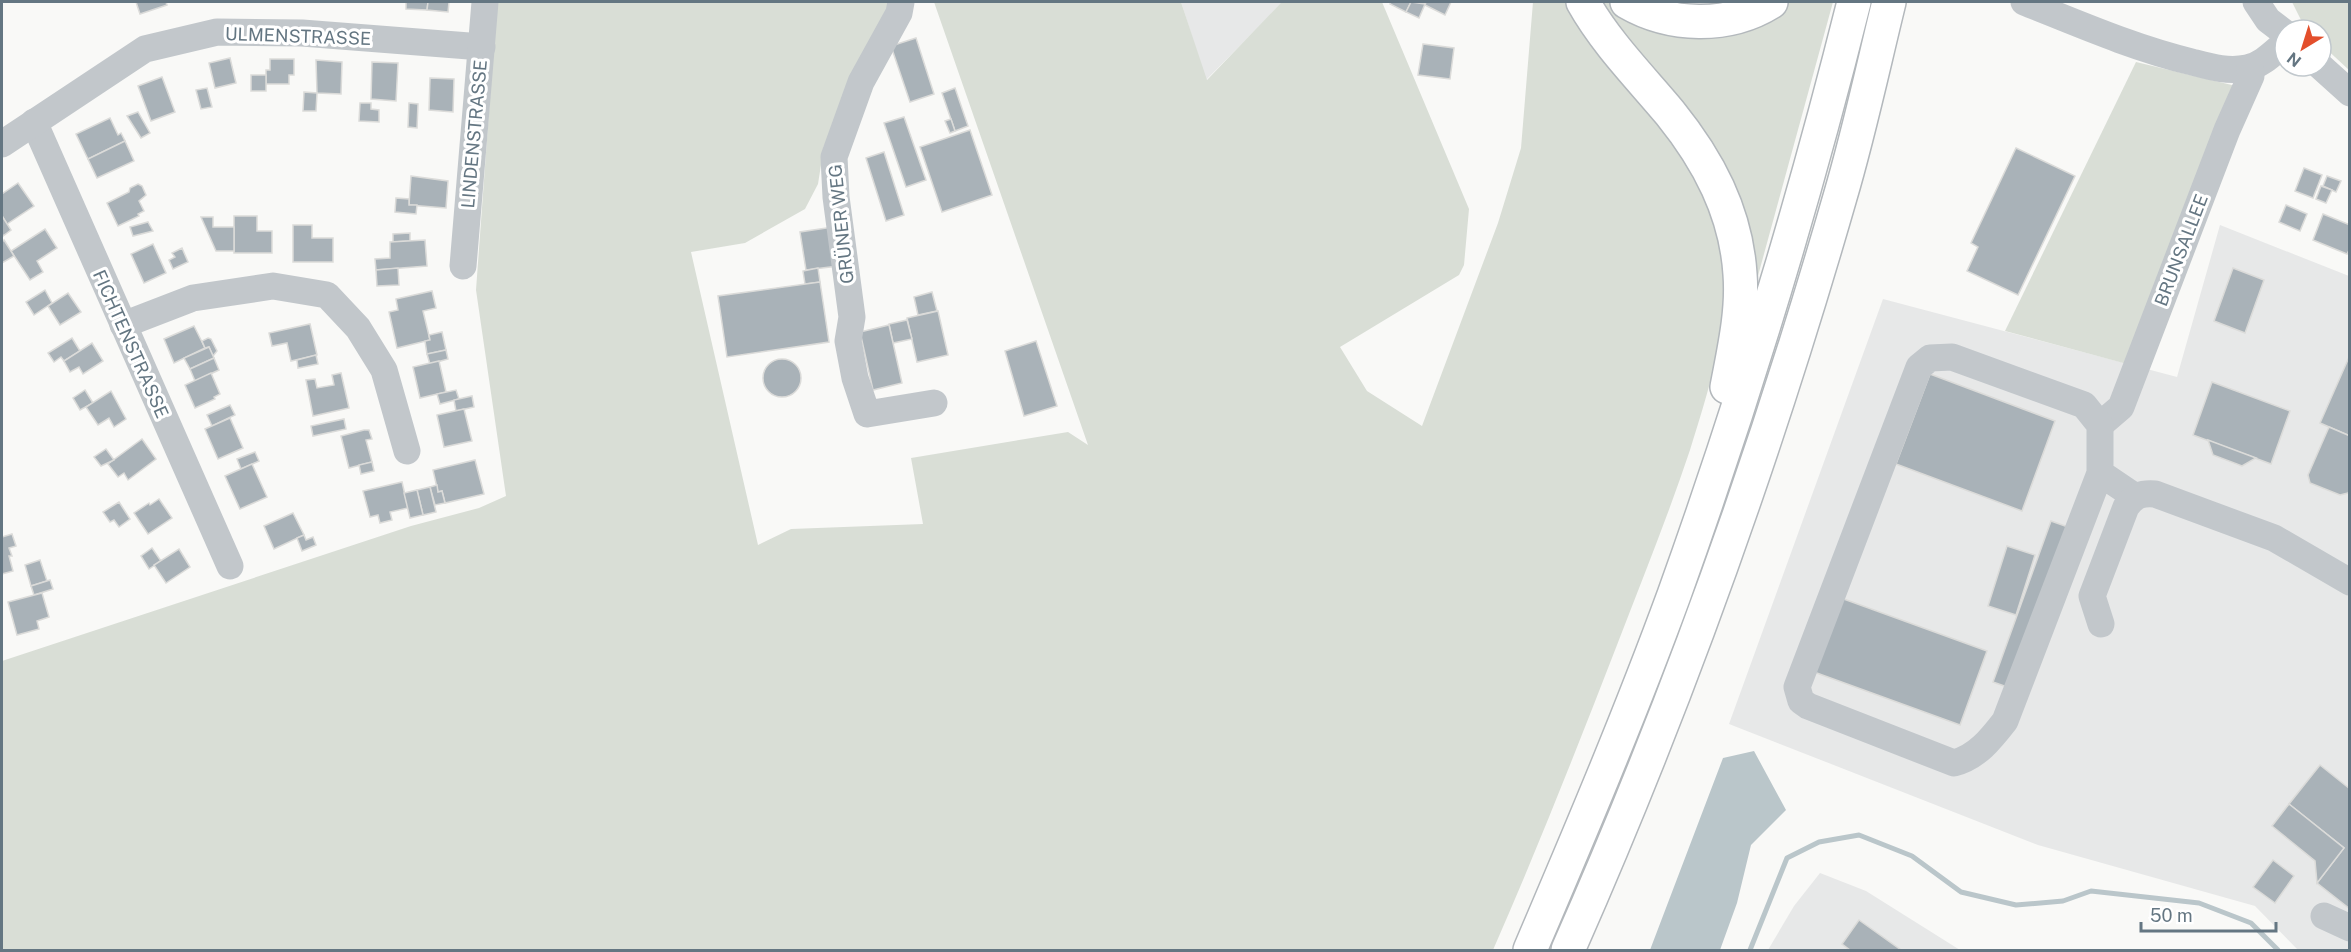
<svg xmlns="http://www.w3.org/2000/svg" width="2351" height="952" viewBox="0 0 2351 952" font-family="'Public Sans',sans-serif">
<rect width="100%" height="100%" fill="#f9f9f7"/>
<g fill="#e7e8e8">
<polygon points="1181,2 1283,2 1206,80"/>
<polygon points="2220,225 2349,276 2349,950 2298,950 2255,906 2038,845 1729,724 1883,299 2177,377"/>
<polygon points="1820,873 1866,891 1960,950 1768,950 1794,906"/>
</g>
<g fill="#d9ded6">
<path d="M497 2H894L824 146 818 184 805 209 745 243 691 252 758 545 791 529 923 524 911 458 1068 432 1088 445 934 2H1181L1207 80 1281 3 1286 2H1382L1469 209 1464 265 1459 275 1340 347 1367 391 1422 426 1498 223 1521 148 1533 2H1565C1608 85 1696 140 1718 235 1735 309 1712 380 1690 450 1668 516 1642 580 1617 645 1577 748 1537 850 1493 950H2V661L411 526 479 508 506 496 476 290Z"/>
<polygon points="1589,2 1615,2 1628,11 1783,2 1833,2 1750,305 1743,254"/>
<polygon points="2292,2 2349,2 2349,70 2321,44 2321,30 2306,30"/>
<polygon points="2136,62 2236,86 2127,364 2005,331"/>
</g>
<polygon fill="#bac6ca" points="1754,751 1786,810 1751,845 1737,903 1720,950 1650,950 1723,758"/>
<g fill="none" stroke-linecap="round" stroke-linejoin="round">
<polyline stroke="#bac6ca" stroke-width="5" points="1750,950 1787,858 1819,842 1859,835 1912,856 1961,892 2016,905 2063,901 2091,891 2199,903 2251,923 2278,950"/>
</g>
<g fill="#a9b2b8" stroke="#dbdbd9" stroke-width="1.5">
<polygon points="136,2 166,2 167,5 140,14"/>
<polygon points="406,2 428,2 427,10 406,9"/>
<polygon points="428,2 449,2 448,12 427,10"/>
<polygon points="1391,2 1411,2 1406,12 1390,4"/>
<polygon points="1411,2 1425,4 1419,18 1406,12"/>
<polygon points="1426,2 1451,2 1445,15 1425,5"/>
<polygon points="916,38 934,94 910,102 891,46"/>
<polygon points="1423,44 1454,48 1450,79 1418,75"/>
<polygon points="230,58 236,83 215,88 209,63"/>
<polygon points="270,59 294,59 294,75 289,75 289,84 266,84 266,70 270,70"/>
<polygon points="316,60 342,62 341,94 317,93"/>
<polygon points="372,62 398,63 396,101 371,99"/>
<rect x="251" y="75" width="15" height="16"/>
<polygon points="162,77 175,112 151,121 138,86"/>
<polygon points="430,78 454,79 453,112 429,110"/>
<polygon points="207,88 212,107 201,109 196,90"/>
<polygon points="955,88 968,126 955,131 942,93"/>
<polygon points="304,92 317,93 316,111 303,111"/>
<polygon points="360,103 371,103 371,109 379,110 379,122 359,121"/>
<polygon points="409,103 418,104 417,128 408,127"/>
<polygon points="138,112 150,133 141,138 127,116"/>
<polygon points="904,117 926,180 906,187 884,123"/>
<polygon points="110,118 118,135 121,133 125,141 88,159 76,134"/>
<polygon points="951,119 955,131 950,133 945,121"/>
<polygon points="970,130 992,195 942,212 920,147"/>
<polygon points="125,141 134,161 97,178 88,159"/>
<polygon points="2016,148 2075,176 2018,295 1967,271 1978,247 1971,243"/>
<polygon points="884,152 904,215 886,221 866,158"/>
<polygon points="2304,168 2322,175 2313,198 2295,191"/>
<polygon points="411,176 448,181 446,208 409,205"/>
<polygon points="2327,176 2341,181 2336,192 2323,186"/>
<polygon points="18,183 34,206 7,224 2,216 2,194"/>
<polygon points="138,184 142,186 146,195 139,201 144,211 138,214 139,216 118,226 107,203 129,192 130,188"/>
<polygon points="2321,186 2332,190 2326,203 2316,199"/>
<polygon points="396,198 409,199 409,205 417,205 416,214 395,212"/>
<polygon points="2286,205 2307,214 2300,231 2279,222"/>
<polygon points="2323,214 2350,225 2350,248 2347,254 2313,240"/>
<polygon points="2,216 11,230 3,236 2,233"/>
<polygon points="234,216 257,216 257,231 272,231 272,253 234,253"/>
<polygon points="201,217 213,217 213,227 234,227 234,251 216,251"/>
<polygon points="148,222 153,231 133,236 130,227"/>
<polygon points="293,225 312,225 312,238 333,238 333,262 293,262"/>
<polygon points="833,227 838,266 806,270 800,232"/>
<polygon points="45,229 57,248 37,261 43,272 30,280 11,251"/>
<polygon points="410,233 410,241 393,242 393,234"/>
<polygon points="4,240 14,256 2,263 2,242"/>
<polygon points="425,240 427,266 376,270 375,259 390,258 390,242"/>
<polygon points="153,244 166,273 144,283 131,254"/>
<polygon points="182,248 188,262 173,269 169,260 175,257 172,253"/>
<polygon points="398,268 399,285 377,286 376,270"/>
<polygon points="818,268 820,282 805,284 803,271"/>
<polygon points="2233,268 2264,280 2245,333 2214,321"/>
<polygon points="820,282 829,342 727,357 718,296"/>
<polygon points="45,290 52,303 34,315 26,302"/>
<polygon points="432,291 436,308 423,311 430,340 397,348 389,312 398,310 396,299"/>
<polygon points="932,292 937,311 918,315 914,297"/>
<polygon points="68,293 81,312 60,325 48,306"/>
<polygon points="938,311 948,355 917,362 907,318"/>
<polygon points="907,320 912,339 893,343 889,324"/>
<polygon points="310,324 317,355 291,361 287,343 272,346 269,333"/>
<polygon points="889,325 902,383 873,390 860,332"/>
<polygon points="194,326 205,348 174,363 164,339"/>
<polygon points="442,332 446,350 427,354 425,341 430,340 429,335"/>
<polygon points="72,338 80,351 64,361 61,357 54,362 48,353"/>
<polygon points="208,338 211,339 217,351 213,356 209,347 205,348 202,341"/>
<polygon points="1036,341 1057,406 1024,416 1005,351"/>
<polygon points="92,343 103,361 83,374 79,367 70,372 64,361"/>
<polygon points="209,347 214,358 190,369 184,358"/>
<polygon points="446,350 448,359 430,364 427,354"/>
<polygon points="316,355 318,364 298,368 297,360"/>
<polygon points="2350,355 2350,436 2320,423"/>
<polygon points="214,358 219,370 195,381 190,369"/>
<circle cx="782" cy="378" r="19"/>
<polygon points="439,361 446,392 420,398 413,367"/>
<polygon points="211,373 220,394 214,397 215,399 195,408 185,385"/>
<polygon points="341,373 349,408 313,416 306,380 315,379 317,388 334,385 332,375"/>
<polygon points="1930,374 2055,421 2022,511 1896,464"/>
<polygon points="2212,382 2290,411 2271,464 2193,435"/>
<polygon points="85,390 93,403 80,410 73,398"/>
<polygon points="456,390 459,399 440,404 437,394"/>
<polygon points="111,391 126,419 114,427 109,418 98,425 86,407"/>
<polygon points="472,396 474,407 456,411 454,400"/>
<polygon points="230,405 235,415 212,426 207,415"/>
<polygon points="464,409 472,441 444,447 437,415"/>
<polygon points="230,418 243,448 218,459 205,429"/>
<polygon points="344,419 346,429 313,436 311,426"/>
<polygon points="2329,427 2350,436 2350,489 2348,493 2340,495 2310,483 2308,475"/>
<polygon points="364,430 369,430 372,439 366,440 372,462 349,468 341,436"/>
<polygon points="142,439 156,459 128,480 124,473 118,477 108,464"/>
<polygon points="2208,440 2256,458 2242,466 2213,455"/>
<polygon points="106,449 114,460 101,466 94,457"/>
<polygon points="255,452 259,461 241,469 237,459"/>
<polygon points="475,460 484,494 445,503 442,491 438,492 433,470"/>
<polygon points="372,462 374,471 361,474 359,465"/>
<polygon points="252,464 267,497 240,509 225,476"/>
<polygon points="402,482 408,508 390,512 392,520 380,523 378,515 370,517 363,491"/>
<polygon points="437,485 438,492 442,491 445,503 435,505 430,487"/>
<polygon points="430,487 436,512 423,515 417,490"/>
<polygon points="417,490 423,515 410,518 404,493"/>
<polygon points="159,499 172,518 148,534 134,513 149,503 150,505"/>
<polygon points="119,502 130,519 119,527 114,520 110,522 103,512"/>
<polygon points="293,513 304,535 274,549 264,526"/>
<polygon points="2051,521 2068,527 2010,688 1993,682"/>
<polygon points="12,534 16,546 9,548 12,556 9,556 13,571 2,574 2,537"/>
<polygon points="304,535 306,540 313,537 316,545 302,551 297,538"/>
<polygon points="2007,546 2035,555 2016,615 1988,606"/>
<polygon points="152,548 161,561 149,569 141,556"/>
<polygon points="179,549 190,567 166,583 154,565"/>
<polygon points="40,560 47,581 31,586 25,565"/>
<polygon points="50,580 53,589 34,595 31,586"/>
<polygon points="42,593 49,617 37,621 39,629 17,635 8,602"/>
<polygon points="1841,598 1987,651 1960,725 1814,672"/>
<polygon points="2320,765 2350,789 2350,909 2317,883 2344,848 2289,804"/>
<polygon points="2289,804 2344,848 2317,883 2315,861 2272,826"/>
<polygon points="2273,860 2294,876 2275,903 2253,887"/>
<polygon points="1859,920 1901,950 1850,950 1842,944"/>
</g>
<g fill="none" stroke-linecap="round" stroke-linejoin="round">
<g stroke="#b3b8bc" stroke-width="36">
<g id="highway">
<path d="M1583 2C1606 43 1640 77 1670 113 1708 160 1736 212 1740 274 1743 311 1734 350 1727 387"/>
<path d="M1627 2C1670 27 1728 29 1771 2"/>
<path d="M1530 950C1580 833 1630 715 1674 595 1744 400 1804 202 1854 2"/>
<path d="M1568 950C1676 706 1766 454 1840 197 1859 133 1873 67 1889 2"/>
</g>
</g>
<g stroke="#c2c7cb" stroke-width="27">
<polyline points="901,2 899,13 861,82 834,157 836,197 852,317 848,341 855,378 867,414 934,403"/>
<path d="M2024 2C2079 24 2134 48 2192 62 2211 67 2228 72 2247 68 2262 65 2273 53 2285 43"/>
<polyline points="2256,2 2268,20 2285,33"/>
<polyline points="2320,66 2350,93"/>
<polyline points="34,122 230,566"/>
<polyline points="2,144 145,49 217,32 302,33 482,47"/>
<polyline points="463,266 485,2"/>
<polyline points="123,325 193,298 273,286 327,295 358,328 384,370 407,451"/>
<polyline points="2100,425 2121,407 2227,130 2251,76 2250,68"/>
<path d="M2100 473V425L2084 405 1952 357 1930 358 1919 367 1797 687 1801 701 1808 706 1954 763C1977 757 1991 739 2005 721L2100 473 2134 496"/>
<path d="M2101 624 2092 596 2126 507C2135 495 2141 493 2155 494L2274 538 2350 582"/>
<polyline points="2324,916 2350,928"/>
</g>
<use href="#highway" stroke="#fff" stroke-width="33"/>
</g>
<g text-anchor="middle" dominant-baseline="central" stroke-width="6" stroke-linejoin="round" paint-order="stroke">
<g font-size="18" fill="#647682" stroke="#fff">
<text transform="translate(298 36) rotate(2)">ULMENSTRASSE</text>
<text transform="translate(474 134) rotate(-85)">LINDENSTRASSE</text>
<text transform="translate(841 224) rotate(-96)">GRÜNER WEG</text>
<text transform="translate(2181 250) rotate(-69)">BRUNSALLEE</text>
<text transform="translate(131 344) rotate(66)">FICHTENSTRASSE</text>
</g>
</g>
<rect width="2351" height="952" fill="none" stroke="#647682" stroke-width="6"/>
<g transform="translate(2303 48) rotate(218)"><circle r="28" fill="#ffffff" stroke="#c1c8cd" stroke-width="1.5"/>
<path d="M0-4.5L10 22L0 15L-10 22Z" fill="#e34f2c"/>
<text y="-9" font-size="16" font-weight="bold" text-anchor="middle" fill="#647682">N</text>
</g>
<path d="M2141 922v9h135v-9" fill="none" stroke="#647682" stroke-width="3"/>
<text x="2150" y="922" font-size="18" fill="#647682" stroke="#ffffff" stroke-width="4.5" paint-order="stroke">50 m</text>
</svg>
